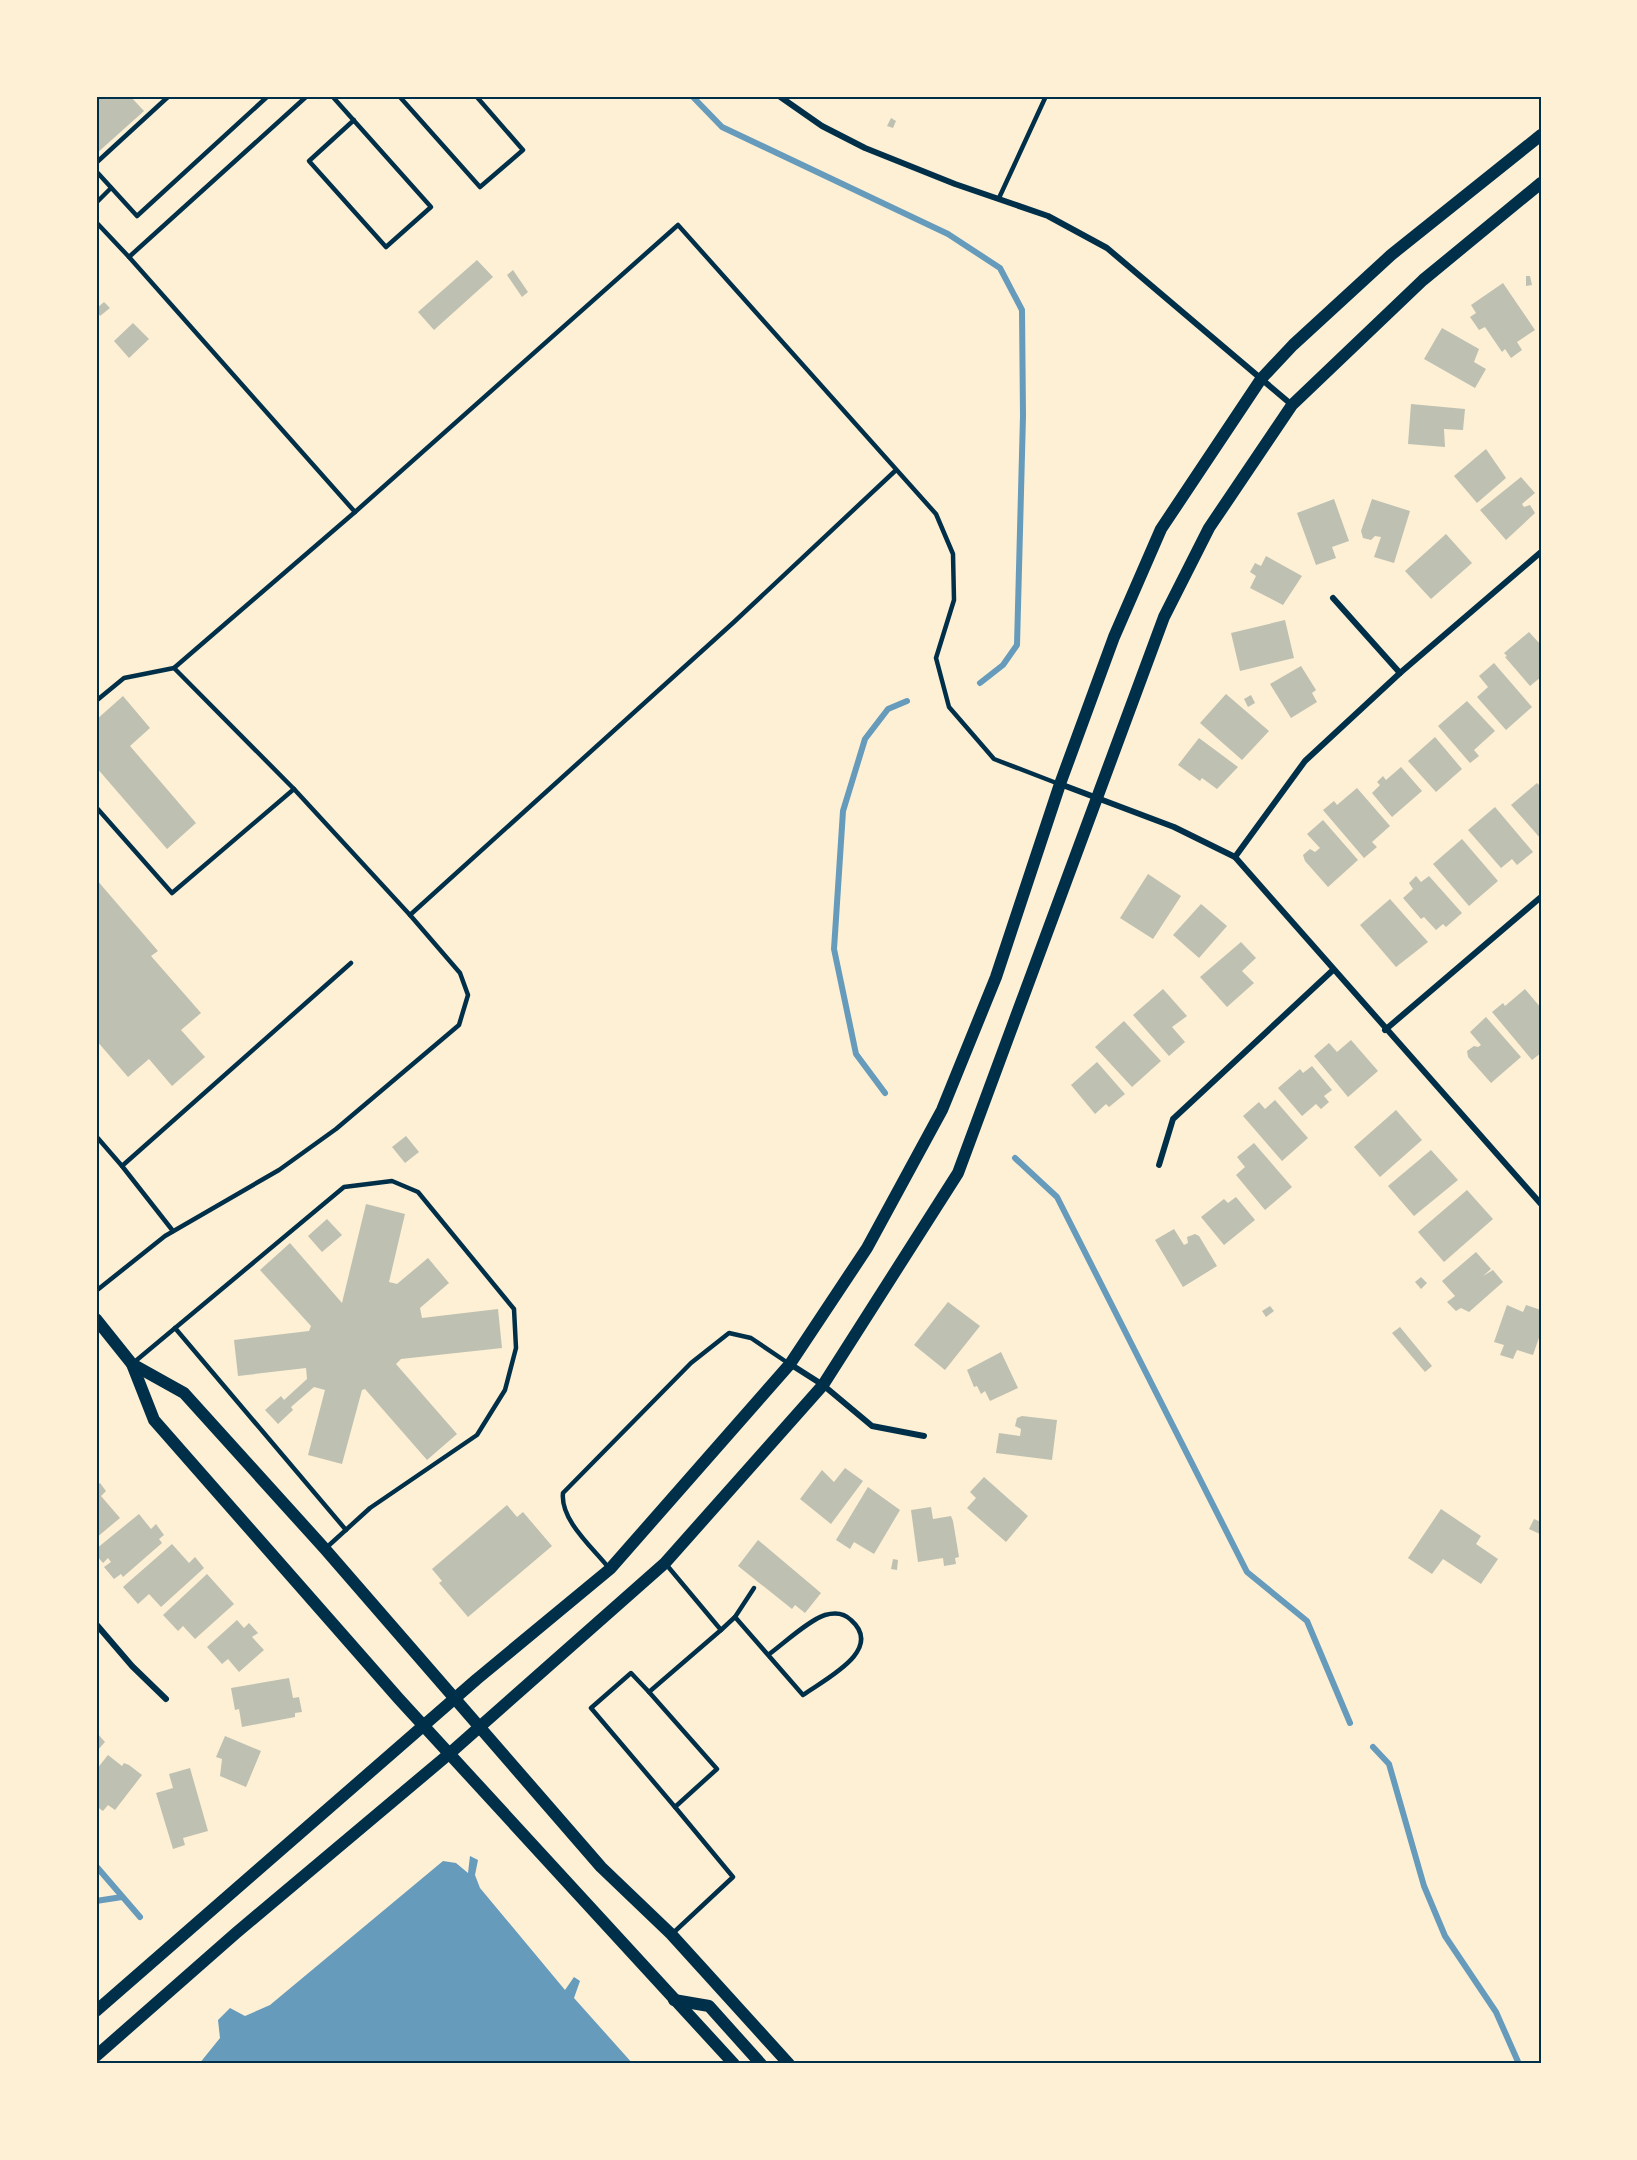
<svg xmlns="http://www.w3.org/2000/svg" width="1637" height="2160" viewBox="0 0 1637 2160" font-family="'Space Grotesk',sans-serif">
<rect width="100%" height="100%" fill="#fdf0d5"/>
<polygon fill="#669bbc" points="470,1856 478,1860 475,1875 480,1888 565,1990 574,1977 580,1981 574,1998 633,2064 199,2064 220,2038 218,2020 230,2008 245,2016 270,2005 443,1861 456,1863 468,1873"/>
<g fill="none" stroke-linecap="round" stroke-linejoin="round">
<g stroke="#669bbc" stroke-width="6">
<polyline points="692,96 722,127 948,234 1000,268 1022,310 1023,416 1017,645 1003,665 980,683"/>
<polyline points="885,1093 856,1054 834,949 843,811 865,739 888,709 907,701"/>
<polyline points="1015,1158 1057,1197 1247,1572 1307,1621 1350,1723"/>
<polyline points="1373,1747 1389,1764 1424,1886 1445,1936 1496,2012 1519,2064"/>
<polyline points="96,1866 140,1917"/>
<polyline points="96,1901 122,1897"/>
</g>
</g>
<g fill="#bec0b2">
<polygon points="96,96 130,96 144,111 96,154"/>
<polygon points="891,118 896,121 893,128 887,126"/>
<polygon points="477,260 493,277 434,330 418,312"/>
<polygon points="513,270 528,292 522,297 507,275"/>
<polygon points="1526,276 1530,276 1532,285 1526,286"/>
<polygon points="1503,283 1535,330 1517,342 1522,350 1511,358 1505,349 1502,352 1485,327 1479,330 1470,317 1476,313 1471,305"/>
<polygon points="104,302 110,308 100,316 96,309"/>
<polygon points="133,323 149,339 129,358 114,341"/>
<polygon points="1442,328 1479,349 1474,362 1486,369 1475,388 1424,359"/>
<polygon points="1411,404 1465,409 1463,430 1444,429 1445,447 1408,444"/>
<polygon points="1486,449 1506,478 1477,503 1454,476"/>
<polygon points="1521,477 1535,493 1522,504 1524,507 1530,505 1535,513 1506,540 1480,510"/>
<polygon points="1334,499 1349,541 1332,547 1336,558 1316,565 1297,513"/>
<polygon points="1372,499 1410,511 1394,563 1374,557 1381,537 1375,536 1371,540 1363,538 1361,531"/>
<polygon points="1446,534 1472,563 1431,599 1405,571"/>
<polygon points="1266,556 1302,576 1283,605 1250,588 1256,576 1250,572 1255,563 1261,566"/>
<polygon points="1285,620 1294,658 1240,671 1231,633"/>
<polygon points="1529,632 1541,645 1541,677 1530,686 1505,657 1507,656 1504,653"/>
<polygon points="1494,663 1532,707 1506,730 1477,697 1488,687 1479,676"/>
<polygon points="1301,666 1316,690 1312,693 1317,702 1291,718 1270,684"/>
<polygon points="1226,694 1269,731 1242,760 1200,723"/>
<polygon points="1251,695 1255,703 1248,707 1244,699"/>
<polygon points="123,696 150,728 130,746 196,823 167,849 96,767 96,720"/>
<polygon points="1467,701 1495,731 1474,750 1479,756 1470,763 1438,726"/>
<polygon points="1435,737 1462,769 1436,792 1408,761"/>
<polygon points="1199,738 1238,767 1217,789 1202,778 1200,781 1178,765"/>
<polygon points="1401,767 1422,791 1392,817 1372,793 1380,785 1377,782 1383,776 1386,780"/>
<polygon points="1537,783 1541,787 1541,839 1511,805"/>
<polygon points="1357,788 1390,826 1372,842 1377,847 1364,858 1323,810 1334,801 1337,805"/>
<polygon points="1495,807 1533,852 1517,865 1512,859 1501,868 1468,830"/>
<polygon points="1323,820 1358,860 1328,887 1305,861 1303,855 1310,849 1315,852 1320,848 1307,834"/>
<polygon points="1462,839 1498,881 1469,906 1433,864"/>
<polygon points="1148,874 1181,896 1153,939 1120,918"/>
<polygon points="1416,876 1421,882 1429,876 1462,913 1446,927 1443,924 1436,930 1424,917 1421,919 1403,898 1413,889 1409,883"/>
<polygon points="96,879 158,951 151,956 201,1013 181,1030 205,1057 172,1086 149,1059 128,1077 96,1040"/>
<polygon points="1390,899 1428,942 1396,967 1360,925"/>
<polygon points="1201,904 1227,926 1199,958 1173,935"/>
<polygon points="1241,942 1256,958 1242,971 1254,983 1227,1007 1200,977"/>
<polygon points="1163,989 1187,1016 1172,1027 1185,1042 1169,1056 1133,1015"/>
<polygon points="1525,989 1541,1008 1541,1053 1532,1060 1492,1012 1503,1003 1505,1006"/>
<polygon points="1486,1017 1521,1057 1491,1083 1468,1057 1467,1051 1474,1046 1478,1047 1481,1045 1470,1032"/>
<polygon points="1124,1021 1161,1061 1132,1087 1095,1047"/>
<polygon points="1351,1040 1378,1071 1348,1097 1314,1056 1329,1043 1337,1052"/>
<polygon points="1097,1062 1125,1094 1109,1107 1106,1104 1095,1114 1071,1085"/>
<polygon points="1312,1066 1332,1090 1324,1096 1329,1102 1321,1109 1316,1104 1302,1116 1278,1088 1300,1069 1303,1073"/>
<polygon points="1275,1100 1308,1138 1282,1161 1243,1116 1259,1102 1265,1109"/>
<polygon points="1396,1110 1422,1140 1380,1177 1354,1147"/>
<polygon points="406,1136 419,1152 405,1163 392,1147"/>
<polygon points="1254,1143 1292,1187 1265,1210 1236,1175 1245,1167 1237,1157"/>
<polygon points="1431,1150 1458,1180 1414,1216 1388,1186"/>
<polygon points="1467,1190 1493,1219 1444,1262 1418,1232"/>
<polygon points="1236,1197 1255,1220 1224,1245 1201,1217 1224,1199 1228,1203"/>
<polygon points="366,1204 405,1214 389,1282 397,1284 428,1258 449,1283 420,1308 422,1318 498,1309 502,1348 401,1359 396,1364 457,1434 427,1460 365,1389 362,1390 342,1464 308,1455 325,1390 314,1387 291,1407 293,1410 278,1424 265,1410 281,1396 284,1400 307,1379 306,1368 238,1376 234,1340 309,1331 311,1326 260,1270 290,1243 342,1303"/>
<polygon points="327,1219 342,1235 322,1252 308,1236"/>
<polygon points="1174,1229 1184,1245 1188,1243 1187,1237 1195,1234 1199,1236 1217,1266 1183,1287 1155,1240"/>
<polygon points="1476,1252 1491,1269 1483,1276 1493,1270 1503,1282 1469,1312 1461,1308 1456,1311 1447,1302 1455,1296 1442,1281"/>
<polygon points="1421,1277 1427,1283 1421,1289 1415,1282"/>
<polygon points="948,1302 980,1326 945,1370 914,1345"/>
<polygon points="1507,1305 1523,1312 1526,1305 1541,1310 1541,1332 1533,1355 1517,1350 1513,1359 1500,1355 1504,1345 1494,1342"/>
<polygon points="1270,1306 1274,1311 1266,1317 1262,1311"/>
<polygon points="1400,1327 1432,1366 1425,1372 1392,1333"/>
<polygon points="1001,1352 1018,1388 990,1401 985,1391 981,1394 977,1386 974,1387 967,1370"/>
<polygon points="1022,1416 1057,1420 1052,1460 996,1453 999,1433 1020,1436 1021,1429 1015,1426 1017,1418"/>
<polygon points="845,1468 863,1481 831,1524 800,1499 822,1470 834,1482"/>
<polygon points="984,1477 1028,1516 1006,1542 967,1508 976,1498 970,1492"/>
<polygon points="100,1483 106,1491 101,1496 120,1518 96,1538 96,1486"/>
<polygon points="868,1487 900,1510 874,1554 854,1542 850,1549 836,1540"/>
<polygon points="507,1505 517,1517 523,1512 552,1546 468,1617 439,1583 442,1581 432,1569"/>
<polygon points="931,1507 933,1519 951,1516 953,1521 959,1557 955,1558 956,1564 944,1566 943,1558 918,1562 911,1510"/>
<polygon points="1441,1509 1481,1536 1476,1544 1498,1559 1481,1584 1443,1559 1432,1574 1408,1558"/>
<polygon points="139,1514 151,1529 156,1524 164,1535 159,1539 162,1543 123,1577 121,1574 114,1579 104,1567 111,1562 108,1558 103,1563 96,1555 96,1549"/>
<polygon points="1534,1519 1541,1522 1540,1534 1529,1529"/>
<polygon points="758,1540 821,1593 805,1613 795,1605 792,1609 738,1566"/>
<polygon points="172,1544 189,1563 195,1557 204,1568 161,1607 149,1594 138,1604 123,1587"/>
<polygon points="893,1559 898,1560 897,1570 891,1569"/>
<polygon points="207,1574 234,1604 195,1639 183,1626 178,1631 163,1615"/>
<polygon points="237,1620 244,1628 249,1623 258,1633 252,1637 264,1650 239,1672 228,1659 222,1664 207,1647"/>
<polygon points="289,1678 293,1698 299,1697 302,1712 295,1713 295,1717 242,1727 239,1709 235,1710 231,1688"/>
<polygon points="96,1732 105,1742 96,1752"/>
<polygon points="225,1736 261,1751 246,1787 220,1776 222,1759 216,1757"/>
<polygon points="108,1755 122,1766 124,1763 129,1765 142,1775 115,1810 108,1805 103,1811 96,1806 96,1770"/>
<polygon points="190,1768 208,1831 183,1838 185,1845 173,1849 156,1793 173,1788 169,1774"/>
</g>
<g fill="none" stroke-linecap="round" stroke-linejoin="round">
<g stroke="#003049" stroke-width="4.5">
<polyline points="332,96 431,207 386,247 309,161 354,120"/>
<polyline points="399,96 480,187 523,150 476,96"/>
<polyline points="96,163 169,96"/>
<polyline points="96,171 137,216 268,96"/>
<polyline points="999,198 1046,96"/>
<polyline points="96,203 111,188"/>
<polyline points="96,222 129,257"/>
<polyline points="355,512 678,225 936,514 953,554 954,600 936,658 949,707 994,759 1059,784"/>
<polyline points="96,701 124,678 174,668"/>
<polyline points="96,807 172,893 294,789"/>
<polyline points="410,915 734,622 895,471"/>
<polyline points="96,1136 122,1166"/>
<polyline points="173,1231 122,1166 351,963"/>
<polyline points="96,1291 165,1236 279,1170 336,1129 459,1025 468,995 460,973 410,915 294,789 174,668 355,512 129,257 307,96"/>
<polyline points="175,1328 346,1530"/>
<polyline points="132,1364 344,1187 392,1181 418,1192 514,1309 516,1348 505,1390 477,1435 370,1508 326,1548"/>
<polyline points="665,1563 721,1630 649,1692 717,1769 675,1807 733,1877 672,1934"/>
<path d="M608 1567C593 1548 560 1520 563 1493L691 1363 729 1333 751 1338 788 1363"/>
<path d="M735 1617 803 1695C825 1679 885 1650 851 1620 844 1613 835 1612 825 1615 809 1620 783 1644 768 1655"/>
<polyline points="721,1630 735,1617 754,1588"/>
<polyline points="649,1692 631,1673 591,1708 675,1807"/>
</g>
<g stroke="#003049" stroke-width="6">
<polyline points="779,96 822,126 865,148 955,184 1048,216 1107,248 1292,405"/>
<polyline points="1333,598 1400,673"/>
<polyline points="1060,784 1174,827 1235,857 1541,1204"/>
<polyline points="1235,857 1305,761 1400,673 1541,552"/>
<polyline points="1385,1030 1541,897"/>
<polyline points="1159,1165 1173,1119 1333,970"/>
<polyline points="790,1364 823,1385 872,1426 924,1436"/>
<polyline points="96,1624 132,1666 166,1699"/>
</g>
<g stroke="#003049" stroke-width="12">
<polyline points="96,1319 132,1364 154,1420 399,1699 734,2064"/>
<polyline points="132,1364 184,1393 325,1549 601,1867 671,1934 789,2064"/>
<polyline points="674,2000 709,2006 761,2064"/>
<polyline points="96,2011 477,1679 610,1569 790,1364 867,1248 942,1110 996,977 1060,784 1114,637 1161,529 1261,379 1293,345 1391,255 1541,135"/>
<polyline points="96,2056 236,1933 449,1754 665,1563 823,1385 958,1173 1164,617 1209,528 1292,405 1423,280 1541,183"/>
</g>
</g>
<rect width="1637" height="2160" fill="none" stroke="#fdf0d5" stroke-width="195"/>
<rect x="98" y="98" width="1442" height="1964" fill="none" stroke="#003049" stroke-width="2"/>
</svg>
